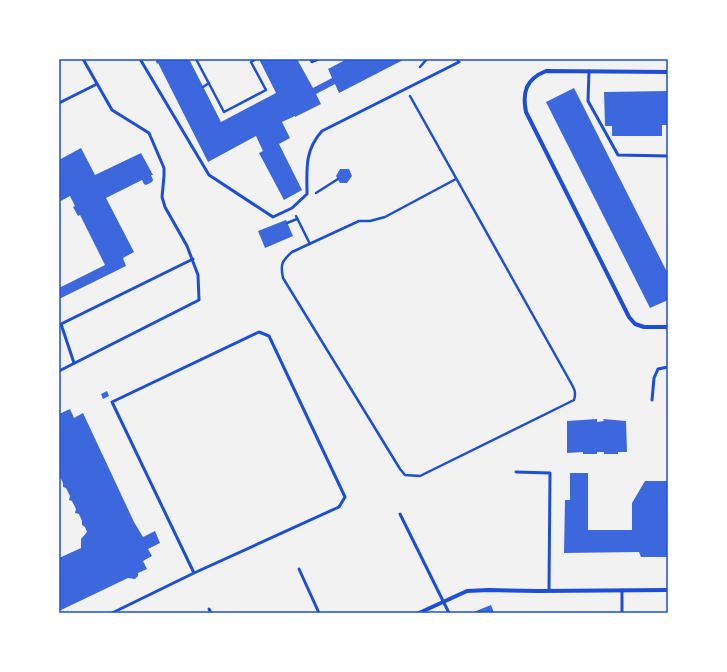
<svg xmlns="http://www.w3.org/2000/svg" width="727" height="672" viewBox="0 0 727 672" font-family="Barlow,sans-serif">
<rect width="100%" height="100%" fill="#f2f2f2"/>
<g fill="#3d67dc">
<polygon points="155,59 189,59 221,122 276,93 259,59 297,59 313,88 332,78 328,69 347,59 405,59 339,93 335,84 316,94 321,104 295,117 295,116 282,122 290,138 279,144 302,190 284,200 259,153 263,151 256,136 208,162 158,63 157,64"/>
<polygon points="574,88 668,274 668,300 650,308 546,102"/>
<polygon points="668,91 668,125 662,125 662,136 612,136 612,126 605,126 604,92"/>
<polygon points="81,148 95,175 141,153 153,175 151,175 153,180 152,182 146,185 144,184 142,180 106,198 134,252 123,258 126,266 59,299 59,288 105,265 80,215 78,216 73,207 75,206 70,196 59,202 59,160"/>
<polygon points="340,169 349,169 352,176 347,183 340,183 336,176"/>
<polygon points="286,220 293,236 265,248 258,231"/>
<polygon points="107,391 109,396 103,399 101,394"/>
<polygon points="70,409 74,418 83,413 134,522 143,537 155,531 160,543 148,549 152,556 143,561 147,569 138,573 138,576 135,579 128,578 59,611 59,558 81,548 81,539 87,532 85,527 82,525 82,521 79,514 75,513 76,509 72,501 69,500 70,496 66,488 63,487 63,483 59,475 59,414"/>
<polygon points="597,419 597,422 604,421 603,419 626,421 627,452 618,452 618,454 604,454 604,452 597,452 597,454 583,454 583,452 567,453 567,421"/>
<polygon points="570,473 588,473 588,530 632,530 632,503 645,481 668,481 668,557 641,557 639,552 564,553 565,500 570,500"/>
<polygon points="491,605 494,613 471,613"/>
</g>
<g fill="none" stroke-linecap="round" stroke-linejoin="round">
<g stroke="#1d4ed8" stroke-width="2.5">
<polyline points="196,59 224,112 266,90 251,62 256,59"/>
<polyline points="310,59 312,62 319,59"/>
<polyline points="420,67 427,59"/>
<polyline points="203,87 209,83"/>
<path d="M410 96 571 383C575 390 576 393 574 400L420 476 405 475 400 469 283 278C280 264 282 261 292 252L359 221H370L385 217 456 179"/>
<polyline points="316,193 338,179"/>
<polyline points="296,216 310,244"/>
<polyline points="287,223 297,219"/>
</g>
<g stroke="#1d4ed8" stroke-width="3">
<path d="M140 59 209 175 273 217 292 208 307 194C307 170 304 151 322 131L459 62 457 59"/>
<polyline points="589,71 588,101 618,155 668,156"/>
<polyline points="59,103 97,84"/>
<polyline points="74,363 61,324 193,259"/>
<polyline points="59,371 199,300 198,275 187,246 165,207 162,197 164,176 164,168 149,133 112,110 83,59"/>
<polyline points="652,400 654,378 658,369 668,367"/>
<polyline points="516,472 550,473 549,590"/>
<polyline points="400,514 449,613"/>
<polyline points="299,569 319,613"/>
<polyline points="622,590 622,613"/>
<polyline points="209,609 211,613"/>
<polyline points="112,613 194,573 339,507 345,497 269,336 259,332 112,402 194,573"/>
</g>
<g stroke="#1d4ed8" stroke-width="4">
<path d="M668 72 546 71C526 79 522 92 526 112L629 317 635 324 644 327H668"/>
<polyline points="419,613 467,591 489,590 539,591 668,590"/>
</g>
</g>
<rect width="727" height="672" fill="none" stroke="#ffffff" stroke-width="120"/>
<rect x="60" y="60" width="607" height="552" fill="none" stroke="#1d4ed8" stroke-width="1.5"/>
</svg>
